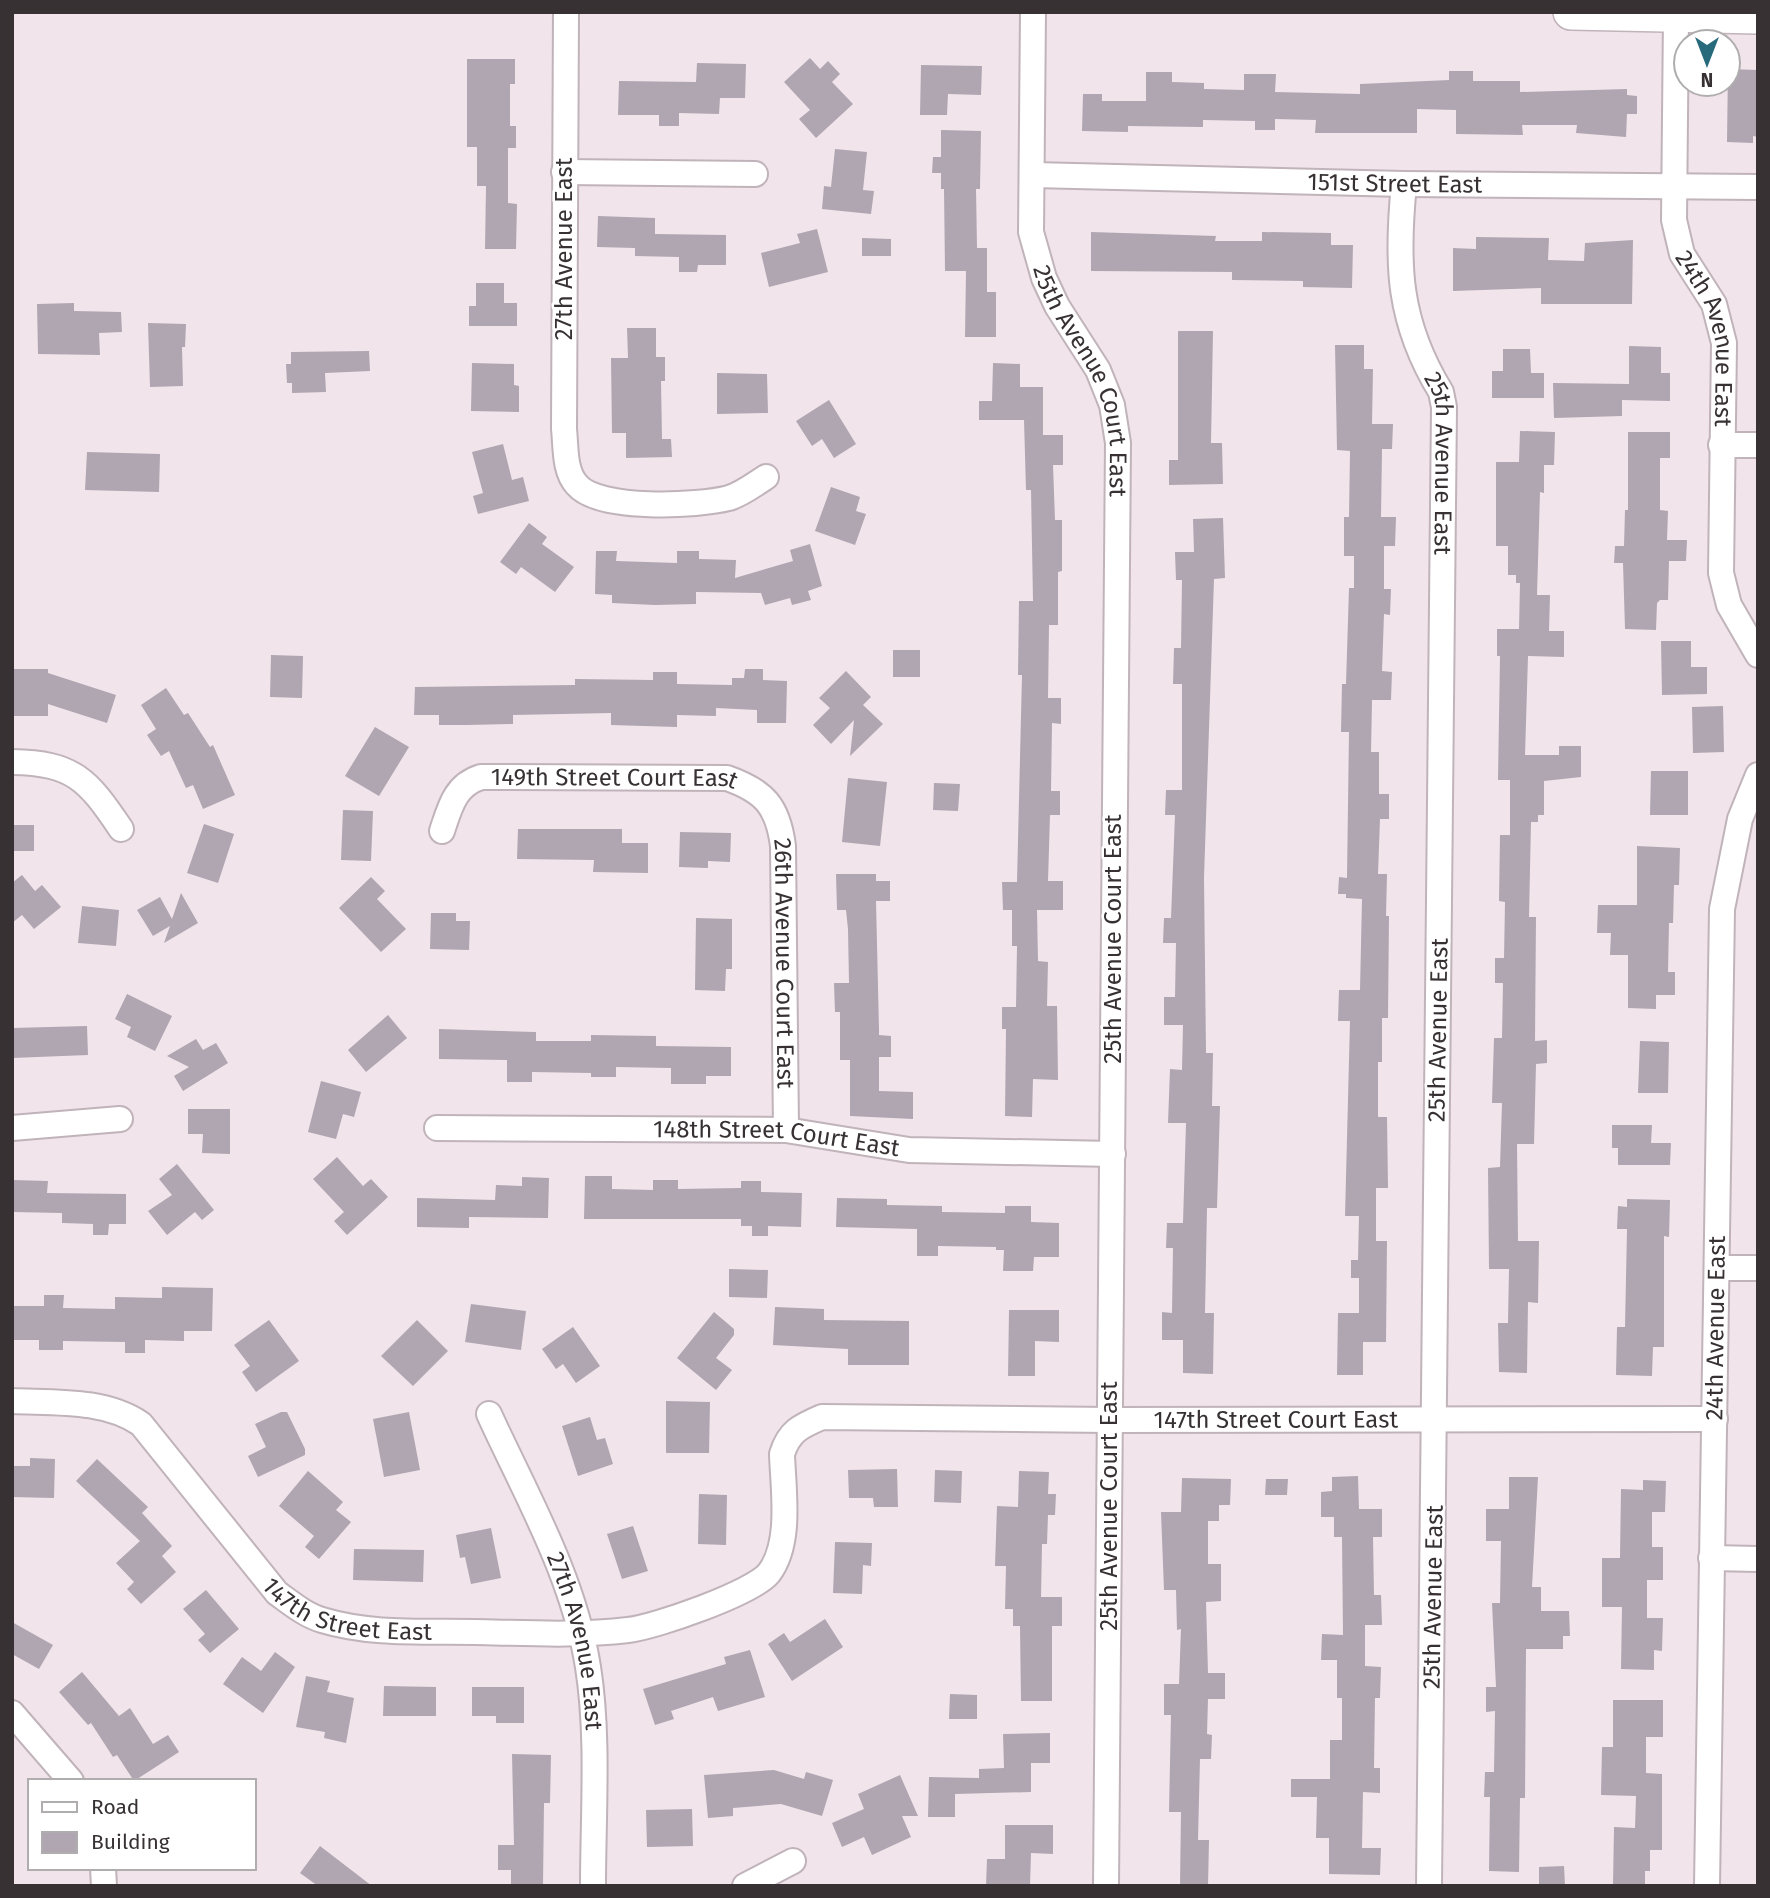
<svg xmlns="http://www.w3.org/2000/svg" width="1770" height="1898" viewBox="0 0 1770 1898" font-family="'Fira Sans',sans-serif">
<rect width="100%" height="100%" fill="#f2e4eb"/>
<g fill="#afa6b1">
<polygon points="810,58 820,69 828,61 840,74 832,82 853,104 816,138 799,119 810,110 784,82"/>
<polygon points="467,59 515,59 515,84 510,84 510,126 516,126 516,148 508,148 508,203 517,204 516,249 485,249 486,186 477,186 477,147 467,147"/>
<polygon points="697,63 746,64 745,98 720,98 719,114 679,113 679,126 659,126 659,115 618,115 619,81 696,82"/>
<polygon points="921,65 982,66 981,95 948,94 947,115 920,115"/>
<polygon points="1728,69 1758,70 1758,137 1753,136 1753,143 1727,142"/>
<polygon points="1449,71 1473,71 1473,81 1520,81 1520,92 1627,89 1627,95 1637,96 1637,114 1627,114 1626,137 1576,133 1577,125 1522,125 1523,135 1456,134 1456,110 1417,109 1417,133 1315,133 1316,120 1275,119 1275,130 1255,130 1255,121 1203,120 1203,127 1128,126 1128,132 1082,131 1083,94 1102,94 1102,101 1146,101 1146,72 1172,72 1172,82 1204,83 1204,89 1244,90 1244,74 1276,74 1275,92 1360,94 1360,84 1449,80"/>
<polygon points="941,130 981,131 980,189 976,189 977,248 987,248 987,292 996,292 996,337 965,337 966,271 945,271 944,189 941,189 941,173 932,173 933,157 941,157"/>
<polygon points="835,149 867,152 863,190 874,191 871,214 822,209 824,186 831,187"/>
<polygon points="598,216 655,218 655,234 726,235 726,265 698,265 697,272 679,272 679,257 635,256 635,248 597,247"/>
<polygon points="817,229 828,272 769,287 761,253 800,243 797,234"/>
<polygon points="1091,232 1216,236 1215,241 1262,241 1262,232 1331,233 1331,245 1353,245 1352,288 1303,287 1303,281 1232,280 1232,272 1091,271"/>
<polygon points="1476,237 1549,238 1548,260 1584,261 1585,243 1633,240 1632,304 1541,304 1541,288 1453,291 1453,248 1476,249"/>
<polygon points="862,238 891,239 891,256 862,256"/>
<polygon points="476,283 504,283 504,303 517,303 517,326 469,326 469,306 476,306"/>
<polygon points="74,303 74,311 121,312 122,332 99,333 100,355 38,354 37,304"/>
<polygon points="148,323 186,324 185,347 182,347 183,386 150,387"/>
<polygon points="627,328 656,328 656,357 665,357 665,381 661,381 662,439 671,439 672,457 626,458 626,433 612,433 611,358 628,358"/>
<polygon points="1178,331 1213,331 1211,443 1222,443 1223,484 1169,485 1169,460 1178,460"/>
<polygon points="1335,345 1364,345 1364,369 1373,369 1372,424 1393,424 1392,449 1382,449 1381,517 1396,517 1395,546 1384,546 1384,589 1391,589 1390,615 1384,614 1382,671 1392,672 1391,700 1372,700 1371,752 1379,752 1379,794 1389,794 1389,819 1380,819 1378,874 1387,874 1386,916 1389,916 1388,1018 1382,1018 1382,1062 1378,1062 1378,1117 1387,1117 1388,1188 1376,1188 1376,1241 1387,1241 1386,1342 1363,1342 1363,1375 1337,1375 1338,1313 1359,1313 1359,1278 1351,1278 1351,1260 1358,1260 1359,1216 1345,1216 1350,1021 1338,1021 1339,990 1360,990 1362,899 1346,898 1346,894 1338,894 1339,877 1347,878 1349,732 1341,732 1342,684 1346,684 1349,588 1354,588 1354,556 1344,556 1344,517 1349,517 1350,451 1337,450"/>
<polygon points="1629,346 1661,347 1661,373 1670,373 1670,401 1622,400 1622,416 1554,418 1553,383 1629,384"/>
<polygon points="1503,349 1530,349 1531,373 1544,373 1544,398 1492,398 1492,371 1503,371"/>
<polygon points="369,351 370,371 325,373 326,392 292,393 292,383 287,383 286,364 291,364 291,352"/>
<polygon points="472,363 514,364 514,385 519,386 519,412 471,411"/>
<polygon points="993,363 1020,364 1020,387 1043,387 1043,435 1063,435 1063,465 1053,465 1055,520 1062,520 1062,571 1058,572 1058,625 1049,625 1048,698 1061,698 1061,724 1052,723 1051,791 1060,791 1060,815 1050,815 1048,881 1063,881 1063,910 1037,910 1038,961 1048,962 1047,1006 1057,1006 1058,1080 1033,1079 1032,1117 1005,1116 1006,1029 1002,1029 1002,1007 1016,1007 1017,946 1012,946 1012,910 1003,910 1002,882 1017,882 1022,675 1018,675 1019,601 1033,601 1031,490 1026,490 1024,420 979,420 979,401 992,401"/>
<polygon points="717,373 767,374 768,413 717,414"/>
<polygon points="829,400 856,444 834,458 822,439 812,446 796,421"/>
<polygon points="1520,431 1555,432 1554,465 1544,465 1544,493 1540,492 1537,595 1550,595 1549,631 1564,631 1564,657 1528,656 1525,755 1559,755 1559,746 1581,746 1581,777 1544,781 1544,815 1538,815 1538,822 1531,822 1529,917 1536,917 1535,1041 1547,1040 1547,1063 1536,1064 1534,1144 1517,1144 1518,1241 1539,1241 1538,1303 1528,1302 1527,1373 1499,1372 1498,1323 1508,1323 1509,1269 1489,1269 1488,1168 1500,1167 1502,1103 1492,1103 1494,1038 1502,1038 1503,983 1495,983 1495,958 1504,958 1505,902 1499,901 1500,835 1510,835 1510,780 1498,780 1500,656 1497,656 1497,629 1519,629 1520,583 1516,583 1516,575 1508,575 1508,546 1496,546 1496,462 1519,462"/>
<polygon points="1628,432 1670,432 1670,458 1660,458 1660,510 1668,511 1667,540 1687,540 1686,561 1669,561 1668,600 1660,600 1657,603 1656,630 1625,629 1623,563 1614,563 1615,546 1624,546 1625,510 1628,510"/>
<polygon points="503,444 512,480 523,477 529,501 478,514 473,496 483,493 472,452"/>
<polygon points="87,452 160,454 159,492 85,490"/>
<polygon points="831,487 860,497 856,511 866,514 855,545 815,531"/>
<polygon points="1223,518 1225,578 1214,579 1204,878 1206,1053 1213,1053 1212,1106 1220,1106 1217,1208 1207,1208 1205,1313 1214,1313 1213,1374 1183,1373 1183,1340 1162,1340 1162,1312 1172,1313 1173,1248 1166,1248 1167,1223 1183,1223 1186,1123 1168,1123 1170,1069 1182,1070 1183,1025 1164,1025 1164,997 1175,997 1176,943 1163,943 1164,918 1171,918 1175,815 1165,815 1166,790 1182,790 1182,684 1173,684 1174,648 1181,648 1182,580 1176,580 1175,552 1194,552 1193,519"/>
<polygon points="529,523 547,537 542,544 574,567 555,592 521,567 516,574 500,562"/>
<polygon points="810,544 822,586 808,591 811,600 792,605 790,598 765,605 761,593 696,592 696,604 655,605 612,603 612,595 595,594 596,551 617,551 616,561 677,563 677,551 699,551 699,559 736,560 735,578 793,561 790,550"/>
<polygon points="1661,641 1691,641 1691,667 1707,667 1707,694 1662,695"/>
<rect x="893" y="650" width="27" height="27"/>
<polygon points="271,655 303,656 302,698 270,697"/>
<polygon points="12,669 48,669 48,673 116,695 107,723 48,704 48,716 12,716"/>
<polygon points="745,669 763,669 763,680 787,681 786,723 757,723 757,710 716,708 716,716 677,715 677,727 611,725 611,713 513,715 513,724 467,725 439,725 439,715 414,715 415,687 575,685 575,679 653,680 653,672 677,672 677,684 732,685 732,678 744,678"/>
<polygon points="846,671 871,697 863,705 883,724 850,756 854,720 831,744 813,725 830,708 819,698"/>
<polygon points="166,688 184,715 188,713 210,747 213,745 235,795 203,809 193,785 186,788 169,751 161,756 147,735 156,729 141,705"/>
<polygon points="1723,706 1724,752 1693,753 1692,707"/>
<polygon points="375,727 409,747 379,796 345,776"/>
<polygon points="1651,771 1688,771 1688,815 1650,815"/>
<polygon points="848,778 887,782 880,846 842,842"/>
<polygon points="934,783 960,784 958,811 933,810"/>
<polygon points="343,810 373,811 371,861 341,860"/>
<polygon points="204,824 234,834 218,883 187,873"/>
<rect x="12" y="825" width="22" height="26"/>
<polygon points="518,829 622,829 622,843 648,843 648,873 593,872 594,860 517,859"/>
<polygon points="680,832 731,833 730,862 708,861 708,868 679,867"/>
<polygon points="1637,846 1680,848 1679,885 1674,885 1673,923 1669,923 1668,972 1675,972 1675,995 1656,995 1656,1009 1628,1008 1628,955 1610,955 1611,933 1597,933 1598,905 1637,905"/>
<polygon points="836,874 876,874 876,881 890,881 890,901 876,901 879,1030 879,1035 891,1036 891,1057 879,1057 879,1091 913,1092 913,1119 850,1116 850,1060 840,1060 840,1012 835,1012 834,983 849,983 848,929 846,910 837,910"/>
<polygon points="22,875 35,891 42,885 61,907 34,929 22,915 12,923 12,883"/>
<polygon points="371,877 385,891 377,899 406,929 381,952 339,908"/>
<polygon points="181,893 198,923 164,943 170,926 153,936 137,910 160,897 172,919"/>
<polygon points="82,906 119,910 116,946 78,943"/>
<polygon points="431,913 456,913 456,921 470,921 469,950 430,949"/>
<polygon points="696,918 732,919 732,969 726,969 725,991 695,990"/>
<polygon points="127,994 172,1016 155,1051 127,1037 131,1027 115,1019"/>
<polygon points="388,1015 407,1038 366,1072 348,1050"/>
<polygon points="87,1026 88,1055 12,1058 12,1028"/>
<polygon points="439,1029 536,1032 536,1041 591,1041 591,1035 656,1036 656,1046 731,1047 731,1076 706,1076 706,1084 671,1084 671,1068 616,1067 616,1077 591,1077 591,1073 532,1072 532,1082 507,1082 507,1060 439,1059"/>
<polygon points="196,1039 203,1050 216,1043 228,1063 183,1091 174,1076 189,1067 167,1056"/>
<polygon points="1640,1041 1669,1042 1668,1093 1638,1093"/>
<polygon points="321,1081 361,1092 354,1117 343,1114 336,1139 308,1132"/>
<polygon points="188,1109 230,1109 230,1154 202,1153 203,1134 188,1134"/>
<polygon points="1612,1125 1652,1125 1651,1143 1671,1143 1670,1165 1618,1165 1618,1148 1612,1148"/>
<polygon points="337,1157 363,1186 371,1179 388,1197 347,1235 334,1221 344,1212 313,1179"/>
<polygon points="177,1164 214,1210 202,1220 195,1212 167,1235 148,1211 172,1195 159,1179"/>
<polygon points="585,1176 612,1176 612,1189 653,1190 653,1180 678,1180 678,1189 741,1188 741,1181 761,1181 761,1192 802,1193 801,1227 768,1226 768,1236 752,1236 752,1226 741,1226 741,1219 584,1219"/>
<polygon points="522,1177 549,1178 548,1218 469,1217 469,1228 417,1227 417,1198 495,1200 496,1185 522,1186"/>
<polygon points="12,1180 48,1181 47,1193 126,1194 126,1224 109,1224 108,1235 93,1235 93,1224 62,1223 62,1213 12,1212"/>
<polygon points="837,1198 887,1199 887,1205 942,1206 942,1212 1005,1213 1005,1206 1031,1206 1031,1222 1059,1223 1059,1257 1034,1257 1033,1271 1003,1271 1004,1250 996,1250 996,1247 938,1246 938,1256 917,1256 917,1229 836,1227"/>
<polygon points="1627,1199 1670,1200 1669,1237 1664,1236 1664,1347 1653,1347 1652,1376 1616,1375 1617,1327 1625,1327 1627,1229 1617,1229 1618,1206 1627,1207"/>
<polygon points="729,1269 768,1270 767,1298 729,1297"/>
<polygon points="162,1287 213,1288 212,1331 184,1331 184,1341 145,1340 145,1353 125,1353 125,1342 63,1341 63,1350 39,1350 39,1340 12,1340 12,1306 44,1306 44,1295 64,1295 63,1308 115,1309 115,1297 162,1298"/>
<polygon points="471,1304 526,1311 521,1350 465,1342"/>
<polygon points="775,1307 824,1309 824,1320 909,1321 909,1365 848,1365 848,1349 773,1345"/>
<polygon points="1009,1310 1059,1310 1059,1342 1035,1341 1035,1376 1008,1376"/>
<polygon points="714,1312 734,1329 734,1335 716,1358 732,1370 716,1390 677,1358"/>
<polygon points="269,1320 299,1361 256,1392 242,1372 250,1366 234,1345"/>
<polygon points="417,1320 448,1351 413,1386 381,1356"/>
<polygon points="573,1327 600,1366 576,1383 563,1364 556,1369 542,1349"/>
<polygon points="666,1401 710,1402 709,1453 666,1453"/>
<polygon points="281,1412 287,1412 305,1449 305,1455 258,1477 248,1456 266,1447 255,1424"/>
<polygon points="409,1412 420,1470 384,1477 373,1419"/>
<polygon points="590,1417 597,1440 605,1438 613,1464 578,1476 562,1426"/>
<polygon points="30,1458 55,1459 54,1498 12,1497 12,1466 30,1466"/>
<polygon points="97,1459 148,1507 142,1513 172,1546 162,1556 176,1572 141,1604 127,1589 134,1582 116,1563 140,1541 76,1481"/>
<polygon points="897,1469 898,1507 874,1507 873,1498 849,1498 848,1470"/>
<polygon points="935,1470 962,1471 961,1503 934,1502"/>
<polygon points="308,1471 343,1502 336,1510 351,1522 319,1559 305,1547 314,1536 279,1506"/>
<polygon points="1019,1471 1049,1472 1048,1494 1056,1494 1055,1515 1048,1515 1047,1544 1042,1544 1041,1597 1062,1597 1062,1626 1052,1626 1052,1701 1021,1701 1020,1626 1013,1626 1013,1609 1005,1609 1006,1566 995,1566 997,1506 1018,1507"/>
<polygon points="1358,1476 1359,1509 1382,1509 1382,1537 1373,1537 1374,1595 1381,1595 1382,1625 1365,1625 1365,1666 1381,1667 1380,1698 1375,1698 1374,1768 1380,1768 1380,1793 1363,1792 1362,1848 1381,1848 1380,1875 1329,1874 1329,1838 1316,1838 1317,1797 1291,1797 1291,1779 1330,1779 1330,1740 1342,1740 1342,1698 1337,1698 1337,1660 1321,1660 1322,1634 1343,1635 1342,1537 1334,1537 1334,1517 1321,1517 1321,1492 1332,1491 1332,1477"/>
<polygon points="1509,1477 1538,1477 1532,1587 1541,1587 1541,1611 1569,1611 1570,1636 1563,1636 1563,1649 1526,1649 1525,1798 1520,1798 1519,1872 1489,1871 1490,1797 1484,1797 1485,1772 1494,1772 1495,1711 1486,1712 1486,1687 1496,1687 1492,1603 1500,1603 1501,1541 1486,1541 1486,1509 1509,1509"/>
<polygon points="1182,1478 1231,1479 1230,1505 1219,1505 1219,1521 1208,1521 1208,1564 1221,1564 1221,1601 1206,1602 1208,1673 1225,1673 1225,1699 1208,1699 1207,1734 1212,1735 1211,1759 1200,1759 1198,1840 1209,1840 1208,1886 1180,1886 1181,1812 1169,1812 1171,1715 1164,1715 1164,1684 1179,1684 1181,1629 1177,1630 1176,1590 1164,1590 1161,1512 1181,1512"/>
<polygon points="1266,1479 1288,1479 1287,1495 1265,1495"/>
<polygon points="1643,1480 1666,1481 1665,1512 1652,1512 1652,1547 1663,1547 1663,1580 1647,1580 1647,1618 1663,1618 1662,1651 1654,1650 1654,1670 1621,1669 1622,1607 1602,1607 1602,1558 1620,1558 1621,1489 1643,1490"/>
<polygon points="699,1494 727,1495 726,1545 698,1544"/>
<polygon points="633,1526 648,1571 622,1579 607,1534"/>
<polygon points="491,1528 501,1578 471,1584 465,1557 460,1558 456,1535"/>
<polygon points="835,1542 872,1543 871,1566 863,1565 862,1594 833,1593"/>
<polygon points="354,1549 424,1550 423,1582 353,1580"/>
<polygon points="206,1590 239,1629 210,1653 198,1640 205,1634 183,1609"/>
<polygon points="825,1619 843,1647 792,1681 768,1644 784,1633 790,1642"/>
<polygon points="12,1622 53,1645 39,1669 12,1654"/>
<polygon points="750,1650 765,1697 718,1711 713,1697 671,1711 674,1719 655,1725 643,1689 726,1664 724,1657"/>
<polygon points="275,1652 295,1667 263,1713 223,1684 242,1657 261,1671"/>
<polygon points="82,1672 119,1716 130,1708 153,1744 168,1735 179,1752 134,1781 117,1755 113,1757 91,1723 88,1725 59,1692"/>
<polygon points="306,1676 330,1681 327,1692 354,1698 346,1743 324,1738 325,1732 296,1727"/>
<polygon points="384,1686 436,1687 436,1716 383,1716"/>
<polygon points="472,1687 524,1687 524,1723 496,1723 496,1716 472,1716"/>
<polygon points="950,1694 977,1695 977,1719 949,1719"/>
<polygon points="1613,1700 1663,1700 1663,1737 1646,1737 1646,1773 1662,1774 1662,1850 1650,1850 1650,1871 1645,1871 1645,1886 1613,1886 1614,1827 1635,1828 1636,1796 1601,1795 1602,1747 1613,1747"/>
<polygon points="1050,1733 1050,1763 1031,1763 1031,1792 955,1794 955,1817 928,1817 929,1777 979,1778 979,1769 1004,1768 1003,1734"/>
<polygon points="512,1754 551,1755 550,1803 544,1803 543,1886 511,1886 511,1870 498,1870 498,1845 514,1845"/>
<polygon points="774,1770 804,1779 806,1772 833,1780 822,1816 781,1804 733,1808 733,1816 708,1818 704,1775"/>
<polygon points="900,1775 918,1816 902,1816 911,1837 872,1855 864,1837 842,1847 832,1823 864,1809 858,1794"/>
<polygon points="692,1809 693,1846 647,1847 646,1810"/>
<polygon points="1005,1825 1053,1825 1053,1854 1031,1853 1030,1886 986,1886 987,1859 1005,1859"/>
<polygon points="320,1846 372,1886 318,1886 300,1873"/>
<polygon points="1564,1866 1565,1886 1539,1886 1539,1867"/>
</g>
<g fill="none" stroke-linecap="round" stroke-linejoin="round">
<g stroke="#c1b3ba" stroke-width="28">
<g id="street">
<path d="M566 12 564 429C566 447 564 471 577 485 599 511 698 506 729 498 742 494 755 484 766 477"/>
<path id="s1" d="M1033 12 1031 232 1044 278 1057 306 1098 370 1112 405 1118 443 1106 1886"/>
<path id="s2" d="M1676 15 1674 220 1682 254 1714 304 1724 343 1721 573 1729 605 1758 655"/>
<polyline points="564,172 755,174"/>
<path id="s3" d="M1033 175 1404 184 1758 187"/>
<path id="s4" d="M1404 184C1396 264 1398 322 1441 392L1444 407 1429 1886"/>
<polyline points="1721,445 1758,445"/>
<path d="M12 762C74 763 88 780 121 829"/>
<path id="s5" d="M442 831C450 807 455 785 481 777L727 778C764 791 778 806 783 846L786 1130"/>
<polyline points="12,1128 120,1119"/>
<path id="s6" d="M437 1128 786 1130 909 1150 1113 1154"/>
<polyline points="1717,1268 1758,1268"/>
<path id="s7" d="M12 1401C54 1403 105 1399 141 1424L277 1593C291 1603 305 1615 322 1620 371 1635 424 1631 475 1632 526 1633 577 1636 628 1630 655 1627 753 1593 769 1573 792 1543 783 1489 782 1454 789 1431 801 1426 822 1417L1110 1420 1715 1419"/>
<path id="s8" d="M489 1414C526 1495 574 1577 588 1667 599 1736 593 1815 593 1886"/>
<polyline points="1711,1558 1758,1559"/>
<polyline points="12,1713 71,1781"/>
<polyline points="103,1868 104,1886"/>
<polyline points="745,1886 793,1861"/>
<path id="s9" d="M1707 1886 1722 909 1740 819 1758 775"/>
</g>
</g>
<g stroke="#c1b3ba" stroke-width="38">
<polyline id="secondary" points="1571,12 1758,16"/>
</g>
<use href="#street" stroke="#fff" stroke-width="24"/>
<use href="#secondary" stroke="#fff" stroke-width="35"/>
</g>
<g text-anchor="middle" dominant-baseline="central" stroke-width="5" stroke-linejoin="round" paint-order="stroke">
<g font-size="24" fill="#373134" stroke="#fff">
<text stroke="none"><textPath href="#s3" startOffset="362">151st Street East</textPath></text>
<text transform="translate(564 249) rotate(-90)">27th Avenue East</text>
<text stroke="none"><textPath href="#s2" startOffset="331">24th Avenue East</textPath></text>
<text stroke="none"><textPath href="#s1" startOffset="380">25th Avenue Court East</textPath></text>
<text stroke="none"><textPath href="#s4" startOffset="287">25th Avenue East</textPath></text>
<text stroke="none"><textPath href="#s5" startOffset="203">149th Street Court East</textPath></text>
<text transform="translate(1113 939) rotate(-90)">25th Avenue Court East</text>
<text stroke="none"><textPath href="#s5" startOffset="528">26th Avenue Court East</textPath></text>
<text transform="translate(1438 1030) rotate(-89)">25th Avenue East</text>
<text stroke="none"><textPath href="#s6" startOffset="340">148th Street Court East</textPath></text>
<text stroke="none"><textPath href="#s9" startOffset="558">24th Avenue East</textPath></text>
<text stroke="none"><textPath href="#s7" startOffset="1496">147th Street Court East</textPath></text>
<text transform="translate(1109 1506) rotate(-90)">25th Avenue Court East</text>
<text transform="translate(1433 1597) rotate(-89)">25th Avenue East</text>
<text stroke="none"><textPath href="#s7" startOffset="424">147th Street East</textPath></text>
<text stroke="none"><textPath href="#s8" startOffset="245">27th Avenue East</textPath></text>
</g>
</g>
<rect width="1770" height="1898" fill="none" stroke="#373134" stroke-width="28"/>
<rect x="28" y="1779" width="228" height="91" fill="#ffffff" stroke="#afadae" stroke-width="2"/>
<rect x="42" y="1802" width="35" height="10" fill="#ffffff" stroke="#afadae" stroke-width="2"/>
<text x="91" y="1814" font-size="21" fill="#373134">Road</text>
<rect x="42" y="1832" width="35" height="21" fill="#afa6b1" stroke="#afadae" stroke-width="2"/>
<text x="91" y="1849" font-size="21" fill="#373134">Building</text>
<g transform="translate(1707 63) rotate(180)"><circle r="33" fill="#ffffff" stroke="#afadae" stroke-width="2"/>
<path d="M0-5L12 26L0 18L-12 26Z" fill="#276a7c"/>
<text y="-10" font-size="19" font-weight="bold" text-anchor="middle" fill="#373134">N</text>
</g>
</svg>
